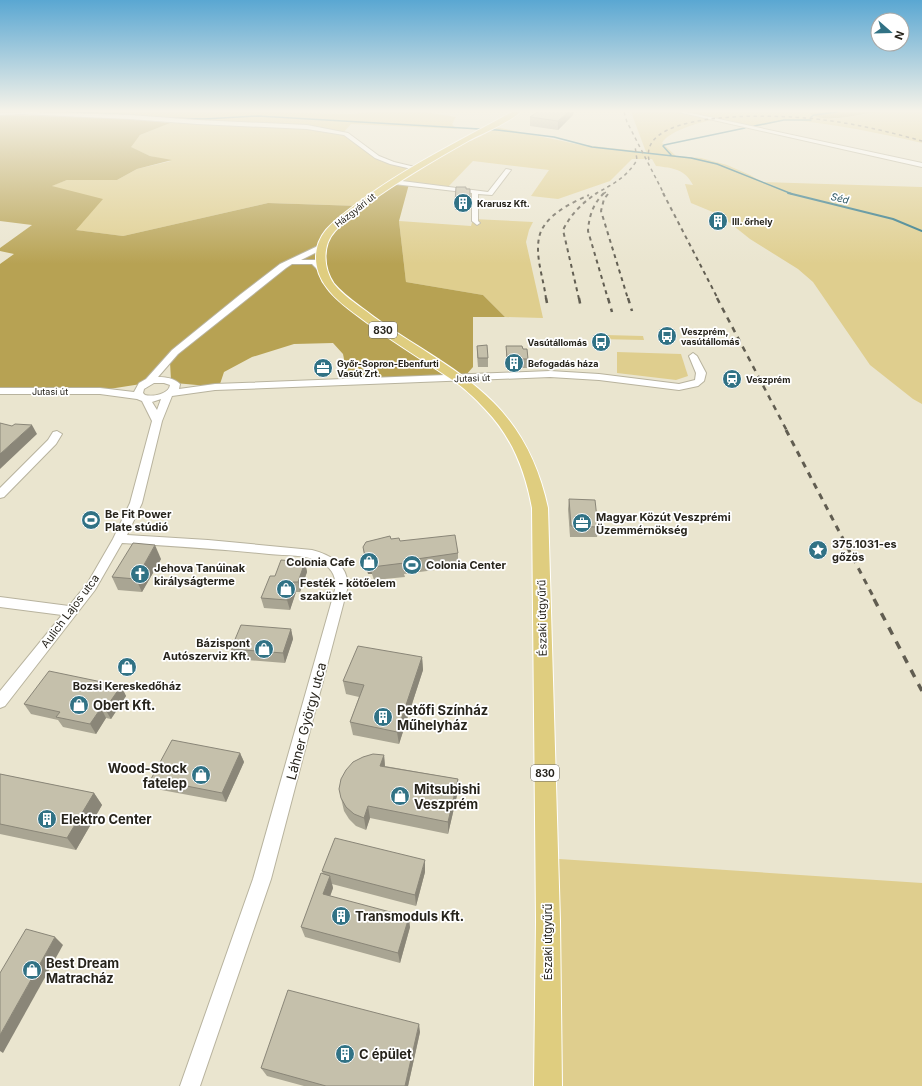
<svg xmlns="http://www.w3.org/2000/svg" width="922" height="1086" viewBox="0 0 922 1086" font-family="Inter,sans-serif">
<rect width="100%" height="100%" fill="#eae5cf"/>
<g fill="#dfce8e">
<path d="M0 112H276L350 114 370 112H426L456 117 452 124 457 129 351 124 343 133 377 158 416 168 491 126 576 144 646 152 631 112H812L811 114 835 119 878 112H922V143C879 133 836 124 792 120 779 119 766 127 753 126 742 126 731 119 720 119 706 120 669 130 662 143L676 156 701 158 727 165 750 175 762 182 922 187V404L913 399 870 365 813 282 798 269 750 239 720 215 691 203 685 184 693 185C685 169 673 168 656 166L652 159H632L610 181 558 199 531 196 549 170 473 161 447 188 395 182 359 206 268 203 123 236 75 230 66 191 51 186 67 180H117L137 169 171 161 150 156 130 147 140 135 169 123 121 118 0 115Z"/>
<polygon points="473,219 533,222 529,230 526,242 543,318 505,317 483,295 406,282 399,221 471,226"/>
<polygon points="605,335 643,336 644,340 598,339"/>
<polygon points="617,352 681,354 688,376 676,380 617,373"/>
<polygon points="544,858 922,883 922,1086 546,1086"/>
</g>
<g fill="#b7a253">
<path d="M812 112H878C858 114 828 124 810 114Z"/>
<polygon points="0,115 121,118 170,123 140,135 131,147 150,156 172,160 137,169 117,180 67,180 52,186 103,199 76,230 123,236 268,203 359,206 395,182 409,184 399,221 406,282 483,295 505,317 473,317 473,367 466,375 349,384 343,354 333,343 294,344 252,357 224,372 219,387 175,383 171,380 170,362 141,384 90,392 0,392 0,264 14,254 0,251 0,248 32,225 0,221"/>
</g>
<g fill="none" stroke-linecap="round" stroke-linejoin="round">
<g stroke="#267284" stroke-width="1.5">
<polyline points="66,112 135,115"/>
<polyline points="811,117 814,115 837,112"/>
<polyline points="163,118 204,119 258,116 497,130 554,137 592,147 691,158 717,164 792,194"/>
<polyline points="754,126 784,120 811,120"/>
<polyline points="671,155 663,146 664,145 745,128"/>
</g>
<polyline stroke="#267284" stroke-width="2" points="788,193 893,219 922,231"/>
<g stroke="#b8b39e" stroke-width="2">
<g id="minor">
<polygon points="31,112 130,115 197,120 307,125 348,133 379,156 394,162 419,168 416,170 390,164 375,158 344,135 307,129 197,124 130,119 21,114 0,115 0,113"/>
<polygon points="678,112 686,112 922,163 922,167"/>
<polygon points="506,169 511,170 492,195 478,194 478,221 480,223 477,225 472,221 472,193 394,184 391,182 394,180 488,192"/>
<path d="M322 244H325V248L301 260H317L324 266V270H318L312 264H292L286 268 178 354 158 377C166 377 174 378 180 384L179 389 215 384 550 371 599 374 679 384 695 380 696 373 689 356 693 353 697 356 706 373 704 381 698 386 679 390 599 380 550 377 215 390 172 396 162 421 142 503 127 535 208 540 312 550C331 555 347 564 348 586L271 879 200 1086H180L253 879 336 586C335 574 331 567 320 562 306 554 286 556 269 554 220 549 172 546 122 543L95 590 5 706 0 708V691L62 615 0 607V597L69 606 87 584 113 539 130 503 152 421 142 401 137 399 100 394H0V388H100L134 392 139 383 146 379 172 350 241 294 280 264ZM154 383H164L170 385C169 394 153 397 145 395L143 393 144 389ZM161 399 157 410 152 402Z"/>
<polygon points="57,431 62,434 56,444 4,497 0,498 0,488 48,440 53,432"/>
</g>
</g>
<g stroke="#fff" stroke-width="2">
<path id="major" d="M512 112H520C510 122 484 133 470 140 436 159 402 179 370 202 358 211 345 220 335 231 322 245 323 268 334 284 343 295 355 303 366 311 407 343 456 365 493 402 523 432 539 467 548 508L560 921 562 1086H534L536 921 532 508C525 470 512 437 485 409 475 398 463 387 451 379 420 358 388 339 358 316 347 308 335 299 327 288 313 270 312 247 326 230 337 217 353 207 366 197 412 164 463 139 512 112Z"/>
</g>
<use href="#minor" fill="#fff" fill-rule="evenodd"/>
<use href="#major" fill="#dfcd7f" fill-rule="evenodd"/>
<g stroke="#615d51" stroke-width="1.5" stroke-dasharray="3.5 3.5" stroke-linecap="butt">
<polyline points="624,112 627,122 664,194"/>
<path d="M649 160C637 106 794 115 824 120 857 124 890 132 922 141"/>
<path d="M595 194C613 184 626 178 637 160L635 146"/>
<polyline points="603,194 606,192"/>
</g>
<g stroke="#615d51" stroke-width="2" stroke-dasharray="4 4" stroke-linecap="butt">
<path d="M604 193C593 204 589 216 588 231L608 299"/>
<polyline points="663,193 718,299"/>
<polyline points="608,194 604,199 601,211 628,299"/>
<path d="M546 299C544 280 535 257 539 238 543 216 571 203 589 195"/>
<path d="M579 299 563 230C571 214 582 203 597 193"/>
</g>
<g stroke="#615d51" stroke-width="2.5" stroke-dasharray="5.5 5.5" stroke-linecap="butt">
<polyline points="546,298 547,303"/>
<polyline points="579,298 581,308"/>
<polyline points="608,298 612,312"/>
<polyline points="628,298 632,311"/>
<polyline points="717,298 787,431"/>
</g>
<polyline stroke="#615d51" stroke-width="3" stroke-dasharray="6 6" stroke-linecap="butt" points="786,430 875,600"/>
<polyline stroke="#615d51" stroke-width="3.5" stroke-dasharray="8 8" stroke-linecap="butt" points="874,599 922,691"/>
</g>
<g fill="#a9a593">
<polygon points="573,115 558,130 530,126 530,117"/>
<polygon points="466,189 470,189 470,207 466,207 466,210 455,210 455,202"/>
<polygon points="477,346 488,358 488,367 478,367 477,355"/>
<polygon points="506,346 523,349 528,359 528,368 512,368 512,366 507,367 506,356"/>
<polygon points="569,499 598,527 597,537 570,537 568,509"/>
<polygon points="391,539 458,553 458,567 404,574 405,577 374,580 372,574 368,574 365,561 363,547"/>
<polygon points="161,559 142,592 118,590 112,577"/>
<polygon points="305,562 307,572 300,592 296,592 290,610 264,608 261,598 275,576"/>
<polygon points="291,629 293,639 285,663 235,659 231,649"/>
<polygon points="422,657 423,670 399,744 353,735 350,722 359,697 346,694 343,681"/>
<polygon points="121,686 126,696 111,719 106,718 96,734 63,727 58,720 31,714 24,704"/>
<polygon points="240,753 244,762 226,802 156,789 151,779"/>
<polygon points="384,755 385,766 458,779 458,791 448,834 370,818 366,830 356,826 349,819 344,811 341,798"/>
<polygon points="0,774 94,793 102,805 76,850 0,834"/>
<polygon points="322,871 425,872 416,906 332,884 333,888 330,896 410,927 400,963 305,937 301,927 323,874"/>
<polygon points="420,1032 408,1086 304,1086 267,1076 261,1068"/>
</g>
<g fill="#8a8678">
<polygon points="568,112 574,112 573,115 558,130 558,121"/>
<polygon points="32,425 37,434 0,469 0,454"/>
<polygon points="155,545 161,559 142,592 136,579"/>
<polygon points="370,560 372,574 368,574 366,561"/>
<polygon points="305,562 307,572 300,592 298,582"/>
<polygon points="293,582 296,592 290,610 287,600"/>
<polygon points="291,629 293,639 285,663 283,653"/>
<polygon points="422,657 423,670 399,744 397,732"/>
<polygon points="121,686 126,696 111,719 105,709"/>
<polygon points="101,708 106,718 96,734 90,724"/>
<polygon points="240,753 244,762 226,802 222,793"/>
<polygon points="384,755 385,767 380,766"/>
<polygon points="458,779 458,791 448,834 448,822"/>
<polygon points="94,793 102,805 76,850 67,838"/>
<polygon points="368,806 370,818 366,830 364,818"/>
<polygon points="425,860 425,872 416,906 415,895"/>
<polygon points="330,876 333,888 327,905 323,894"/>
<polygon points="409,917 410,927 400,963 398,953"/>
<polygon points="55,937 63,945 3,1053 0,1051 0,1035"/>
<polygon points="419,1024 420,1032 408,1086 405,1086"/>
</g>
<g fill="#c5c0ab" stroke="#8a8678">
<polygon points="537,112 568,112 558,121 530,117"/>
<polygon points="456,187 466,187 466,189 470,189 470,199 466,199 466,202 455,202"/>
<polygon points="487,345 488,358 478,358 477,346"/>
<polygon points="506,346 522,346 523,349 527,349 528,359 513,359 512,357 507,357"/>
<polygon points="0,423 12,426 15,424 32,425 0,454"/>
<polygon points="569,499 595,500 598,527 571,526"/>
<polygon points="455,535 458,553 403,561 404,563 372,567 370,560 366,561 363,547 366,542 390,536 391,539 399,538 400,541"/>
<polygon points="133,543 155,545 136,579 112,577"/>
<polygon points="281,560 305,562 298,582 293,582 287,600 261,598 270,576 275,576"/>
<polygon points="241,625 291,629 283,653 231,649"/>
<polygon points="358,646 422,657 397,732 350,722 364,685 343,681"/>
<polygon points="49,671 121,686 105,709 101,708 90,724 56,717 60,712 24,704"/>
<polygon points="172,740 240,753 222,793 151,779"/>
<polygon points="373,754 384,755 380,766 458,779 448,822 368,806 364,818 354,814 346,807 341,798 339,789 341,779 346,770 353,762 363,757"/>
<polygon points="0,774 94,793 67,838 0,824"/>
<polygon points="335,838 425,860 415,895 322,871"/>
<polygon points="321,873 330,876 323,894 409,917 398,953 301,927"/>
<polygon points="26,929 55,937 0,1035 0,973"/>
<polygon points="288,990 419,1024 405,1086 326,1086 261,1068"/>
</g>
<linearGradient id="sky" x2="0" y2="1"><stop stop-color="#5aa7d2"/><stop offset="0.42" stop-color="#f6f3e9"/><stop offset="1" stop-color="#f6f3e9" stop-opacity="0"/></linearGradient>
<rect width="922" height="264" fill="url(#sky)"/>
<defs>
<g id="building-disc" transform="scale(1)"><circle r="9.5" fill="#317285" stroke="#fff"/><path d="M-4-6H4V6H1V3H-1V6H-4ZM-2.5-4.3h1.7v1.8h-1.7ZM.8-4.3h1.7v1.8H.8ZM-2.5-1h1.7V.8h-1.7ZM.8-1h1.7V.8H.8Z" fill="#fff"/></g>
<g id="bus-disc" transform="scale(1)"><circle r="9.5" fill="#317285" stroke="#fff"/><path d="M-5-6H5V4H4V6H2V4H-2V6H-4V4H-5ZM-3.5-4V0h7V-4ZM-3.5 1.2v1.5H-2V1.2ZM2 1.2v1.5H3.5V1.2Z" fill="#fff"/></g>
<g id="office-disc" transform="scale(1)"><circle r="9.5" fill="#317285" stroke="#fff"/><path d="M-6-3h4V-5.5h4V-3h4V5H-6ZM-1-4.5V-3h2v-1.5ZM-6 0V1H6V0Z" fill="#fff"/></g>
<g id="station-disc" transform="scale(1)"><circle r="9.5" fill="#317285" stroke="#fff"/><path d="M-3-6H3Q5-6 5-4V2Q5 4 3 4L4.5 6H3L1.5 4h-3L-3 6H-4.5L-3 4Q-5 4-5 2V-4Q-5-6-3-6ZM-3.5-4v3h7v-3ZM-3.5 1v1.5H-2V1ZM2 1v1.5H3.5V1Z" fill="#fff"/></g>
<g id="stadium-disc" transform="scale(1)"><circle r="9.5" fill="#317285" stroke="#fff"/><path d="M0-5a6.5 5 0 1 0 0 10a6.5 5 0 1 0 0-10ZM-3.5-1.8h7v3.6h-7Z" fill="#fff"/></g>
<g id="sight-disc" transform="scale(1)"><circle r="9.5" fill="#317285" stroke="#fff"/><path d="M0-6L1.8-2.2L6-1.7L2.9 1.2L3.7 5.4L0 3.3L-3.7 5.4L-2.9 1.2L-6-1.7L-1.8-2.2Z" fill="#fff"/></g>
<g id="shop-disc" transform="scale(1)"><circle r="9.5" fill="#317285" stroke="#fff"/><path d="M-5-2.5h2.3a2.7 3.5 0 0 1 5.4 0H5L5.5 6h-11ZM-1.5-2.5h3a1.5 2.3 0 0 0-3 0Z" fill="#fff"/></g>
<g id="church-disc" transform="scale(1)"><circle r="9.5" fill="#317285" stroke="#fff"/><path d="M-1.2-6h2.4v3.5h3.3v2.4h-3.3V6h-2.4V-.1h-3.3v-2.4h3.3Z" fill="#fff"/></g>
</defs>
<g fill-rule="evenodd">
<use href="#building-disc" x="463" y="203"/>
<use href="#building-disc" x="718" y="221"/>
<use href="#bus-disc" x="667" y="336"/>
<use href="#bus-disc" x="601" y="342"/>
<use href="#building-disc" x="514" y="363"/>
<use href="#office-disc" x="323" y="368"/>
<use href="#station-disc" x="732" y="379"/>
<use href="#stadium-disc" x="91" y="520"/>
<use href="#office-disc" x="582" y="523"/>
<use href="#sight-disc" x="818" y="550"/>
<use href="#shop-disc" x="369" y="562"/>
<use href="#stadium-disc" x="412" y="565"/>
<use href="#church-disc" x="140" y="574"/>
<use href="#shop-disc" x="286" y="589"/>
<use href="#shop-disc" x="264" y="649"/>
<use href="#shop-disc" x="127" y="667"/>
<use href="#shop-disc" x="79" y="705"/>
<use href="#building-disc" x="383" y="717"/>
<use href="#shop-disc" x="201" y="775"/>
<use href="#shop-disc" x="400" y="796"/>
<use href="#building-disc" x="47" y="819"/>
<use href="#building-disc" x="341" y="916"/>
<use href="#shop-disc" x="32" y="970"/>
<use href="#building-disc" x="345" y="1054"/>
</g>
<g text-anchor="middle" dominant-baseline="central" stroke-width="3.5" stroke-linejoin="round" paint-order="stroke">
<g font-size="9" font-weight="bold" fill="#27241c" stroke="#fff" text-anchor="start">
<text x="477" y="203">Krarusz Kft.</text>
<text x="732" y="221">III. őrhely</text>
<text x="681" y="331">Veszprém,<tspan x="681" dy="10">vasútállomás</tspan></text>
<text x="587" y="342" text-anchor="end">Vasútállomás</text>
<text x="337" y="363">Győr-Sopron-Ebenfurti<tspan x="337" dy="10">Vasút Zrt.</tspan></text>
<text x="528" y="363">Befogadás háza</text>
<text x="746" y="379">Veszprém</text>
</g>
<g font-size="9" fill="#27241c" stroke="#fff">
<text transform="translate(355 210) rotate(-38)">Házgyári út</text>
<text transform="translate(472 378) rotate(-2)">Jutasi út</text>
<text x="50" y="391">Jutasi út</text>
</g>
<g font-size="10" font-style="italic" fill="#2b5764" stroke="#fff">
<text transform="translate(840 198) rotate(13)">Séd</text>
</g>
<g fill="#fff" stroke="#686660" stroke-width="1">
<rect x="369" y="322" width="28" height="16" rx="3"/>
<rect x="531" y="765" width="28" height="16" rx="3"/>
</g>
<g font-size="10" font-weight="bold" fill="#27241c">
<text x="383" y="330">830</text>
<text x="545" y="773">830</text>
</g>
<g font-size="11" font-weight="bold" fill="#27241c" stroke="#fff" text-anchor="start">
<text x="105" y="514">Be Fit Power<tspan x="105" dy="13">Plate stúdió</tspan></text>
<text x="596" y="517">Magyar Közút Veszprémi<tspan x="596" dy="13">Üzemmérnökség</tspan></text>
<text x="832" y="544">375.1031-es<tspan x="832" dy="13">gőzös</tspan></text>
<text x="355" y="562" text-anchor="end">Colonia Cafe</text>
<text x="426" y="565">Colonia Center</text>
<text x="154" y="568">Jehova Tanúinak<tspan x="154" dy="13">királyságterme</tspan></text>
<text x="300" y="583">Festék - kötőelem<tspan x="300" dy="13">szaküzlet</tspan></text>
<text x="250" y="643" text-anchor="end">Bázispont<tspan x="250" dy="13">Autószerviz Kft.</tspan></text>
<text x="127" y="686" text-anchor="middle">Bozsi Kereskedőház</text>
</g>
<g font-size="11" fill="#27241c" stroke="#fff">
<text transform="translate(70 611) rotate(-53)">Aulich Lajos utca</text>
<text transform="translate(542 618) rotate(-91)">Északi útgyűrű</text>
<text transform="translate(548 942) rotate(-90)">Északi útgyűrű</text>
</g>
<g font-size="13" font-weight="bold" fill="#27241c" stroke="#fff" text-anchor="start">
<text x="93" y="705">Obert Kft.</text>
<text x="397" y="710">Petőfi Színház<tspan x="397" dy="15">Műhelyház</tspan></text>
<text x="187" y="768" text-anchor="end">Wood-Stock<tspan x="187" dy="15">fatelep</tspan></text>
<text x="414" y="789">Mitsubishi<tspan x="414" dy="15">Veszprém</tspan></text>
<text x="61" y="819">Elektro Center</text>
<text x="355" y="916">Transmoduls Kft.</text>
<text x="46" y="963">Best Dream<tspan x="46" dy="15">Matracház</tspan></text>
<text x="359" y="1054">C épület</text>
</g>
<g font-size="13" fill="#27241c" stroke="#fff">
<text transform="translate(306 721) rotate(-75)">Láhner György utca</text>
</g>
</g>
<g transform="translate(890 32) rotate(110)"><circle r="19" fill="#ffffff" stroke="#a9a7a4"/>
<path d="M0-3L7 15L0 10L-7 15Z" fill="#317285"/>
<text y="-6" font-size="11" font-weight="bold" text-anchor="middle" fill="#27241c">N</text>
</g>
</svg>
